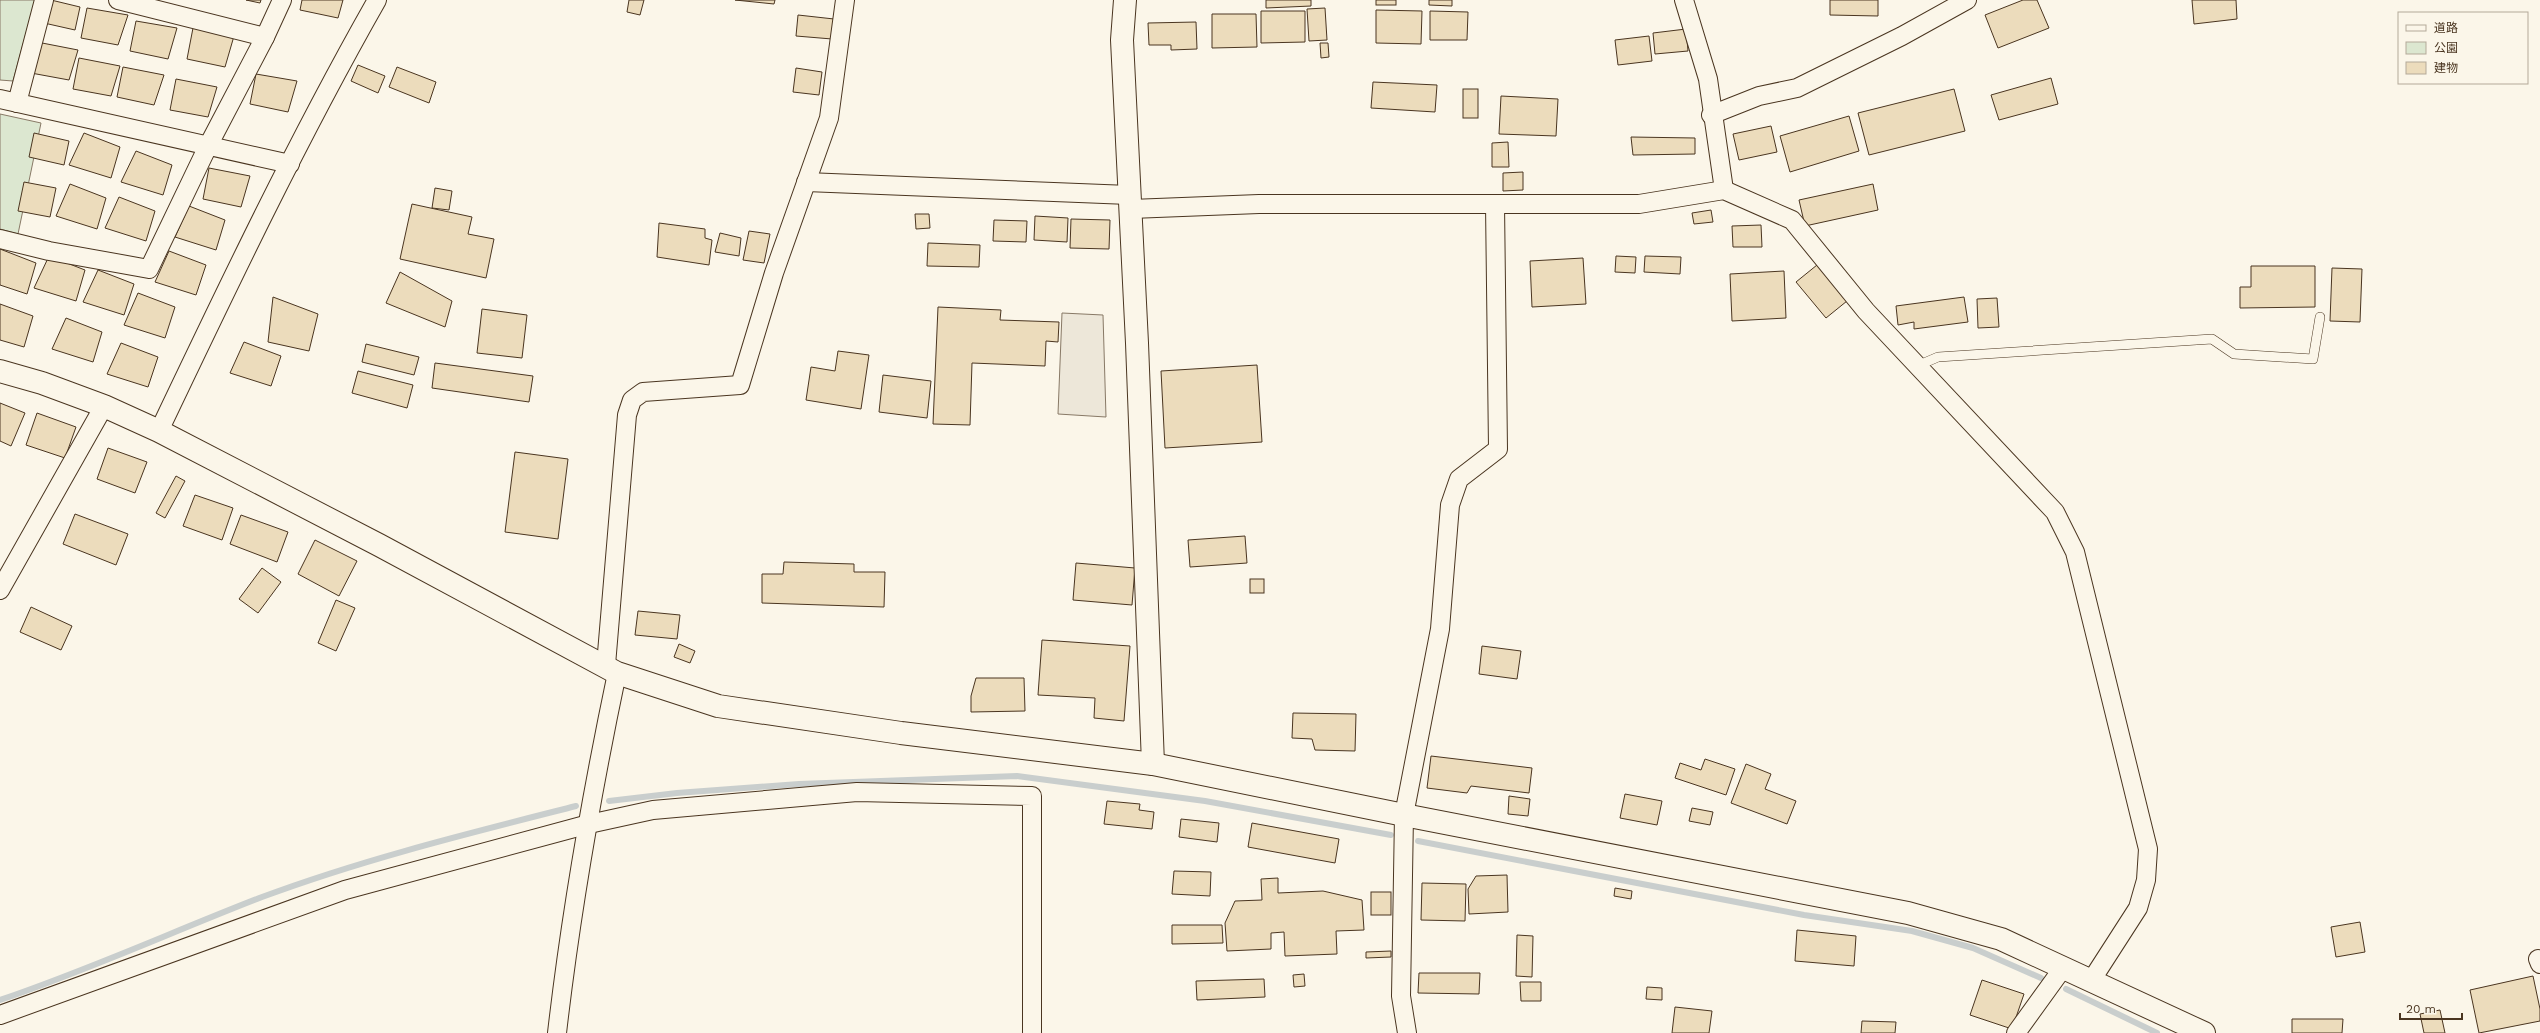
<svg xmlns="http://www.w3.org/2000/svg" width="2540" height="1033" viewBox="0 0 2540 1033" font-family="'Work Sans','Noto Sans JP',sans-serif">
<rect width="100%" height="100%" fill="#fbf6e9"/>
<g fill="#dce7d0" stroke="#887966">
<polygon points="0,0 35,0 13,81 0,80"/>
<polygon points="0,114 41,123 18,234 0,229"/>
</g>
<polygon fill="#ede7d9" stroke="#887966" points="1062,313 1103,315 1106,417 1058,414"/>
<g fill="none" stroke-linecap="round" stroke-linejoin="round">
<g stroke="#c9cecd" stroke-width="6">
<polyline points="609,801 677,793 799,784 1017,776 1205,801 1391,835"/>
<polyline points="1418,841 1804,915 1912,931 1973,948 2041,978"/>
<polyline points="2066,989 2157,1033"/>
<path d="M0 1000C89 970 174 931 262 897 364 859 470 833 576 806"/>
</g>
</g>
<g fill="#ecdcbc" stroke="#4a3520">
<polygon points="51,0 80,7 75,30 44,23"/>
<polygon points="246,0 261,0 260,3"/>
<polygon points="302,0 343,0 338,18 300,10"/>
<polygon points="629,0 644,0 640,15 627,12"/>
<polygon points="735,0 775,0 774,4"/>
<polygon points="1266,0 1311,0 1311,6 1266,8"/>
<rect x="1376" y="0" width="20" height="5"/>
<polygon points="1429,0 1452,0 1452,6 1429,5"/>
<polygon points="1830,0 1878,0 1878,16 1830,15"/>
<polygon points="2023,0 2037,0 2049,28 1998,48 1985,15"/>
<polygon points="2192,0 2236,0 2237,19 2194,24"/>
<polygon points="87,8 128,15 118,45 81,38"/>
<polygon points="1325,8 1327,40 1309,41 1307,9"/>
<polygon points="1376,10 1422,11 1421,44 1376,43"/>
<polygon points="1261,11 1305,11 1305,42 1261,43"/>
<polygon points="1430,11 1468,12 1467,40 1430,40"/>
<polygon points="1212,14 1256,14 1257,47 1212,48"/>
<polygon points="798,15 834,19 832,39 796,36"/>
<polygon points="136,21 177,28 168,59 130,51"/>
<polygon points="1196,22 1197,49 1171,50 1171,45 1149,45 1148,23"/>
<polygon points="193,28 234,36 225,67 187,59"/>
<polygon points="1686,29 1688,51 1655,54 1653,33"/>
<polygon points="1649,36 1652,61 1618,65 1615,40"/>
<polygon points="37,42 78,50 69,80 31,73"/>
<polygon points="1320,43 1328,43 1329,57 1321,58"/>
<polygon points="79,58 120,66 111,96 73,89"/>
<polygon points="358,65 385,76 378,93 351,81"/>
<polygon points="123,67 164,75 154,105 117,97"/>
<polygon points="397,67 436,82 429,103 389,87"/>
<polygon points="796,68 822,72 819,95 793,92"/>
<polygon points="256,74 297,81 288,112 250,104"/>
<polygon points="2051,78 2058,104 1999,120 1991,95"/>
<polygon points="176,79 217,87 208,117 170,110"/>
<polygon points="1373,82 1437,85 1435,112 1371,108"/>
<rect x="1463" y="89" width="15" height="29"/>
<polygon points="1954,89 1965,131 1869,155 1858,113"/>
<polygon points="1501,96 1558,99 1556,136 1499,134"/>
<polygon points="1849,116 1859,151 1790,172 1780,136"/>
<polygon points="1771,126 1777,152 1739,160 1733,134"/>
<polygon points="34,133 69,141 64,165 29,157"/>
<polygon points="84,133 120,147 111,178 69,165"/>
<polygon points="1631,137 1695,138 1695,154 1633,155"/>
<polygon points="1508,142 1509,167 1492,167 1492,143"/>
<polygon points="136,151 172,165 163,195 121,182"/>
<polygon points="209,168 250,176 241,207 203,199"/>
<polygon points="1523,172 1523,190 1503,191 1503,173"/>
<polygon points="24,182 56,188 50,217 18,211"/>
<polygon points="70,184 106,198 97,229 56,216"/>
<polygon points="1873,184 1878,210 1805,226 1799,200"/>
<polygon points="435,188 452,191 449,210 432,208"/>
<polygon points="119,197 155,211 146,241 105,228"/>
<polygon points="412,204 472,217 468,234 494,239 486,278 400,259"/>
<polygon points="189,206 225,220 216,250 175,237"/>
<polygon points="1711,210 1713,222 1694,224 1692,213"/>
<polygon points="915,214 929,214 930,228 916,229"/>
<polygon points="1035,216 1068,218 1067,242 1034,240"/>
<polygon points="1071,219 1110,220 1109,249 1070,248"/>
<polygon points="994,220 1027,221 1026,242 993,241"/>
<polygon points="659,223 705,229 705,238 712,240 709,265 657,257"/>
<polygon points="1761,225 1762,247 1733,247 1732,226"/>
<polygon points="749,231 770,234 764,263 743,260"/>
<polygon points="720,233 741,238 739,256 715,252"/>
<polygon points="928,243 980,245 979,267 927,266"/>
<polygon points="0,249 36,263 27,294 0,285"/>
<polygon points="169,251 206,265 196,295 155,282"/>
<polygon points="49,256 85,270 76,301 34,288"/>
<polygon points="1616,256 1636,257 1635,273 1615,272"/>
<polygon points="1645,256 1681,257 1680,274 1644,272"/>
<polygon points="1583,258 1586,304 1532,307 1530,261"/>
<polygon points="1817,265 1847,301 1826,318 1796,282"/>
<polygon points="2251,266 2315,266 2315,307 2240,308 2240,287 2251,287"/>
<polygon points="2332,268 2362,269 2360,322 2330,321"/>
<polygon points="98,270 134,284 124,315 83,302"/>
<polygon points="1784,271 1786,318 1732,321 1730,274"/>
<polygon points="400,272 452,301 445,327 386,303"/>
<polygon points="138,293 175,307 165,338 124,325"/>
<polygon points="273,297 318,314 309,351 268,342"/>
<polygon points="1964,297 1968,322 1914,329 1914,322 1898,325 1896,306"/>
<polygon points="1997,298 1999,327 1978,328 1977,299"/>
<polygon points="0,304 33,316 24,347 0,340"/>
<polygon points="938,307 1001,310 1000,320 1059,322 1058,342 1046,341 1045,366 972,363 970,425 933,424"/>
<polygon points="482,309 527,315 522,358 477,353"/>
<polygon points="66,318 102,332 93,362 52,349"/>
<polygon points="244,342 281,356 271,386 230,373"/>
<polygon points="121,343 158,357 148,387 107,374"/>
<polygon points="366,344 419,357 414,375 362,362"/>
<polygon points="838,351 869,355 861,409 806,400 811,367 835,371"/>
<polygon points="435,363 533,376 529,402 432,388"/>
<polygon points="1257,365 1262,442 1165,448 1161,371"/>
<polygon points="358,371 413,385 407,408 352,393"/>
<polygon points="883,375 931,381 927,418 879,412"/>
<polygon points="0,403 25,413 11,446 0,441"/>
<polygon points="37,413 76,427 65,458 26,445"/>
<polygon points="108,448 147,462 135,493 97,479"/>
<polygon points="515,452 568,459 558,539 505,532"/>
<polygon points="176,476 185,481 165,518 156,513"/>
<polygon points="195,495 233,508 222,540 183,526"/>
<polygon points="75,514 128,534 116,565 63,544"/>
<polygon points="241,515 288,532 277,562 230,544"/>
<polygon points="1245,536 1247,563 1190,567 1188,540"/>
<polygon points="315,540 357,561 339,596 298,574"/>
<polygon points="784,562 854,564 854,572 885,572 884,607 762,603 762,574 783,574"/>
<polygon points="1076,563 1135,568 1132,605 1073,600"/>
<polygon points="262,568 281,582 258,613 239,599"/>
<rect x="1250" y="579" width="14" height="14"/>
<polygon points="336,600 355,608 336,651 318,643"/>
<polygon points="31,607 72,626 61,650 20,632"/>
<polygon points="638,611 680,615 677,639 635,635"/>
<polygon points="1042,640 1130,646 1124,721 1094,718 1095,698 1038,695"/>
<polygon points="679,644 695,651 690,663 674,657"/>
<polygon points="1482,646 1521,651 1517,679 1479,674"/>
<polygon points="976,678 1024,678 1025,711 971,712 971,696"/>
<polygon points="1293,713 1356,714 1355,751 1315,750 1312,739 1292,738"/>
<polygon points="1431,756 1532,768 1529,793 1471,786 1467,793 1427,788"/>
<polygon points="1705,759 1735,769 1726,795 1675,778 1680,763 1701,770"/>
<polygon points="1746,764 1771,774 1765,789 1796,801 1787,824 1731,803"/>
<polygon points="1625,794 1662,801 1657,825 1620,818"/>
<polygon points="1509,796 1530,799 1528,816 1508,814"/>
<polygon points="1107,801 1140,804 1139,810 1154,812 1152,829 1104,824"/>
<polygon points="1692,808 1713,812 1710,825 1689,821"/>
<polygon points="1181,819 1219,823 1217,842 1179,837"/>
<polygon points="1252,823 1339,839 1335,863 1248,847"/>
<polygon points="1174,871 1211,872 1210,896 1172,894"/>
<polygon points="1507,875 1508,912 1469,914 1468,889 1476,876"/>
<polygon points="1278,878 1278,893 1323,891 1362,900 1364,930 1336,931 1337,954 1285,956 1284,932 1271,933 1271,949 1227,951 1225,923 1235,901 1262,900 1261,879"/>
<polygon points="1422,883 1466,884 1465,921 1421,920"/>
<polygon points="1615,888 1632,891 1631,899 1614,896"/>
<rect x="1371" y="892" width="20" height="23"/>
<polygon points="2360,922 2365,952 2336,957 2331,927"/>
<polygon points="1172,925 1222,925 1223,943 1172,944"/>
<polygon points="1797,930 1856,936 1854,966 1795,961"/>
<polygon points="1517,935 1533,936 1532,977 1516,976"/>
<polygon points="1391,951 1391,957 1366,958 1366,952"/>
<polygon points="1419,973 1480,973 1479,994 1418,993"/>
<polygon points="1304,974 1305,986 1294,987 1293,975"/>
<polygon points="2533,976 2540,1009 2540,1021 2479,1033 2470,990"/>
<polygon points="1264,979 1265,997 1197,1000 1196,981"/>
<polygon points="1982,980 2024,994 2012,1029 1970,1015"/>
<polygon points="1520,982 1541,982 1541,1001 1521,1001"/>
<polygon points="1647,987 1662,988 1662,1000 1646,999"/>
<polygon points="1675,1007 1712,1011 1709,1033 1672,1033"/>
<polygon points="2440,1010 2445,1033 2424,1033 2420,1014"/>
<polygon points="2292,1019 2343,1019 2342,1033 2292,1033"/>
<polygon points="1862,1021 1896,1022 1895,1033 1861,1033"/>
</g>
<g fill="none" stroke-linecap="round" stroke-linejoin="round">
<g stroke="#4a3520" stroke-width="10">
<polyline id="service" points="1917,366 1938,357 2212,339 2234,354 2313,359 2320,317"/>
</g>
<g stroke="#4a3520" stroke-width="20">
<g id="minor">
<polyline points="118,0 265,37"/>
<polyline points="1684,0 1708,79 1724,190"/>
<polyline points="0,99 290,164"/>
<polyline points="17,103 44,0"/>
<polyline points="1711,115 1759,96 1797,88 1902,36 1967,0"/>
<polyline points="806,182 1129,195"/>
<polyline points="1131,209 1259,204 1639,204 1724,190 1792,220 1866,311 2055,512 2075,552 2148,849 2146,880 2138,908 2091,981"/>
<polyline points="0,239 49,251 149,269 208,146 265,37 282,0"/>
<path d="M159 431C228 286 298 139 377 0"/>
<polyline points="0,590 104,406"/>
<polyline points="606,665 627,415 632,400 643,392 740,385 774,273 829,118 845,0"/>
<polyline points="2538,959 2540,964"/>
<polyline points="0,1015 345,890 589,824 653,810 857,792 1032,796 1032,1033"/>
<path d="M557 1033C571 912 592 792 617 673"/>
<polyline points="1407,1033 1401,996 1404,815 1440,629 1450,505 1459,479 1498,449 1495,204"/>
<polyline points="2016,1033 2063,968"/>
</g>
</g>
<g stroke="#4a3520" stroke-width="24">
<g id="tertiary">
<polyline points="1125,0 1122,40 1137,343 1153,764"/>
<polyline points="0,371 42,383 104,406 159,431 379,545 617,673 718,706 901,733 1153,764 1404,815 1908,913 2001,939 2204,1033"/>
</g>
</g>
<use href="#service" stroke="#fbf6e9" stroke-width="9"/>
<use href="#minor" stroke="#fbf6e9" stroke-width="18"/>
<use href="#tertiary" stroke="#fbf6e9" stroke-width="22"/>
</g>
<rect x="2398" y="12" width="130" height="72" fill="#fbf6e9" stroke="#b4a999"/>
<rect x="2406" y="25" width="20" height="6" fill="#fbf6e9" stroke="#b4a999"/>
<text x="2434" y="32" font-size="12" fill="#4a3520">道路</text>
<rect x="2406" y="42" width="20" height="12" fill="#dce7d0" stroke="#b4a999"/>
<text x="2434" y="52" font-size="12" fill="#4a3520">公園</text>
<rect x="2406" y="62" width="20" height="12" fill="#ecdcbc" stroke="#b4a999"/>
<text x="2434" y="72" font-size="12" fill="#4a3520">建物</text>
<path d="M2400 1013v6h62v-6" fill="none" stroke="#4a3520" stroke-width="2"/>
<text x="2406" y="1013" font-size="12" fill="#4a3520" stroke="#fbf6e9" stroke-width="3" paint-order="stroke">20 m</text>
</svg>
